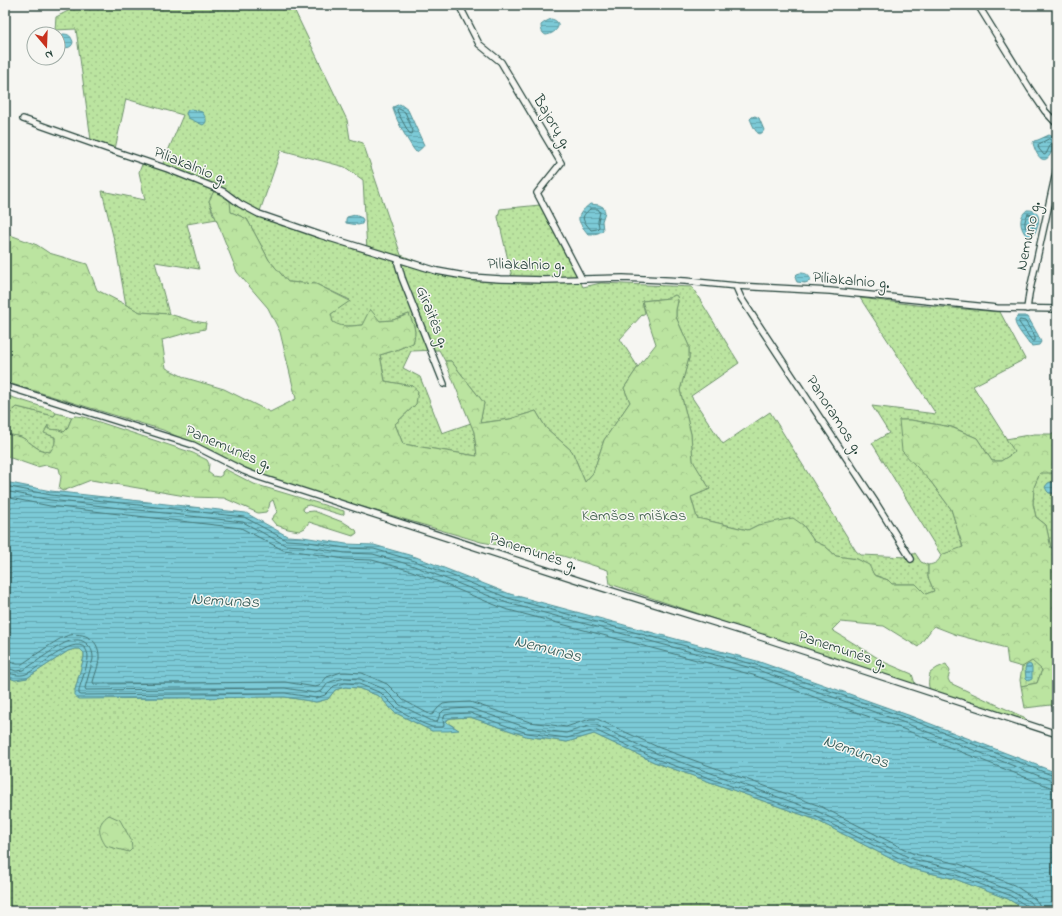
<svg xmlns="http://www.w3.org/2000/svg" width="1062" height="916" viewBox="0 0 1062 916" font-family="'Indie Flower',sans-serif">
<defs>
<pattern id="grass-dots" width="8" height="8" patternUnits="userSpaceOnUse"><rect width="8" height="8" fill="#bbe4a0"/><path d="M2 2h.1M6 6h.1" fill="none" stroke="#a0c48a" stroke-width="1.8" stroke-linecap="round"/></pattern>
<pattern id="forest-crowns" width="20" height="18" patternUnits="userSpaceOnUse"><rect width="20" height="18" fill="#bbe4a0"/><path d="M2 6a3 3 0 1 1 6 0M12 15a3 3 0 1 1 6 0" fill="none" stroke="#a0c48a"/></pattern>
<pattern id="water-rules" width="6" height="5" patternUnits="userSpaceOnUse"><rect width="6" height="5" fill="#7bcad7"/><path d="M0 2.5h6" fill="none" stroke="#64a5af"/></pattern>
</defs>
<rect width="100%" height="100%" fill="#f6f6f2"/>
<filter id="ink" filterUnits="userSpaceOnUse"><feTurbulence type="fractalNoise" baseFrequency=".025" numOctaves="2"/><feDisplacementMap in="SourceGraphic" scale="8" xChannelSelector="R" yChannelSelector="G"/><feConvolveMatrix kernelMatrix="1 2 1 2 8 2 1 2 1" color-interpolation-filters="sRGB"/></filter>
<g filter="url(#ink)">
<g fill="url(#grass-dots)" stroke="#6d906a" fill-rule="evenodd">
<path d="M69 5H292L347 120 350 139 363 143 401 255 428 266 469 275 512 277 498 217 500 209 540 205 583 287 601 283 692 287 739 363 691 396 723 444 770 412 856 551 861 555 908 557 915 553 921 562 928 565V577L934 591 926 594 916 584H892L888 580 874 575 868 565 857 559 836 556 825 546 814 541 803 525H758L748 530 697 518 691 497 710 489 693 462 691 434 680 390 689 358V346L676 317V310L678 301 675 295 669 298 642 301 645 313 642 315 620 339 638 367 624 388 630 402 604 440 593 473 585 482 572 451 546 428 536 411 510 419 480 423 484 403 451 361H445L439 350 411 351 403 368 420 377 442 433 471 423 474 432 477 456 403 444 395 424 416 404 412 386 385 381 380 355 396 350 413 343C417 330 414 326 409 314L393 320 379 321 362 325 350 326H339L332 322 331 314 350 300 316 284 288 282 269 260 247 219 231 212 214 192 209 201 213 214 217 219 187 224 199 269 155 262 169 314 140 312 126 305 116 248 102 191 145 200 139 172 143 162 161 168 183 115 126 99 115 149 91 140 76 29 55 30 56 17 70 10ZM281 150 345 167 363 180 367 251 259 214Z"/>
<polygon points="860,298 916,305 1000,312 1025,359 973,386 1015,452 1001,461 992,461 977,438 952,427 911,420 899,420 931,482 951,509 963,548 941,555 872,443 889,433 872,406 936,414"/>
<path d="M17 407 54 416 56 413 72 417 67 429 64 432 59 430 48 429V426L46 428 49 435 55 437V444L51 452C36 451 33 443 21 437 16 435 10 436 5 433V419Z"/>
<polygon points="1040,472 1057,473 1057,547 1051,548 1046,525 1036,517 1033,504 1034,487"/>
<polygon points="75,649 80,649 84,652 84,657 75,690 285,697 316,702 328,699 335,690 345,687 358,688 379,696 394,712 432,731 453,726 446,722 448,719 452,718 470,717 526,736 567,742 594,734 654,762 814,819 909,868 955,879 1008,899 1028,911 5,911 5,676 15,680 27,678 68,651"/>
<polygon points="1032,660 1042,670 1037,683 1021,686 1020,680 1022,667"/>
</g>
<g fill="url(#forest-crowns)" stroke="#6d906a">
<path d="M214 191 230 201 231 212 247 219 269 260 288 282 316 284 350 301 331 314 333 322C343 328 350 326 362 325L370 309 380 321 393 320 409 314C414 326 417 330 413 343L396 350 380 355 385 381 412 386 418 391 416 404 395 424 403 444 477 456 474 432 445 361H451L484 403 480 423 510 419 536 411 546 428 572 451 585 482 593 473 604 440 630 402 624 388 638 367 656 344 642 301 669 298 675 295 677 296 678 301 676 310V317L689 346V358L680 390 691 434 693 461 710 489 691 497 697 518 748 530 758 525 793 518 803 525 814 541 825 546 836 556 857 559 869 565 874 575 888 580 892 584H916L926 594 934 591 928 577V565C935 564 939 562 941 555L963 547 951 509 931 482 902 451 899 420H911L951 427 977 438 992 461H1001L1015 452 1006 439 1034 434H1057V473H1040L1034 487 1033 504 1036 517 1046 525 1051 548 1057 547V714L1051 705 1025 708 1021 686 1037 683 1042 670 1032 661 1022 667 1008 663 1006 648 957 635 934 626 918 647 884 626 840 622 832 630 886 663 912 674 916 687 610 584 608 570 563 556 481 542 265 478 163 430 5 382V233L37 245 49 253 87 264 97 290 140 312 169 314 193 321 206 323 205 329 186 333 162 340 166 368 186 378 224 389 270 412 296 399 280 332 268 308 237 272 209 201Z"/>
<polygon points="5,395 52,410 56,413 54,416 17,407 5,419"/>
<path d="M76 416 84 417 193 453 207 460 209 464 208 472 213 476 219 477 222 475V472L225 469 254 484 344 511V514L342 515 309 505 305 506 303 510 305 512 314 511 345 523 356 530 357 533 353 536 309 522 305 528 299 531 288 529 276 525 271 519 277 512 273 500 270 502 269 507 266 512 258 513 224 498 191 497 91 480 63 491 59 489 61 477 59 468 46 465 37 467 5 456V433C10 436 16 435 21 437 33 443 36 451 50 452 53 447 56 444 55 437L44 433 48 425V429L59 430 64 432 67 429 72 417Z"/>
<path d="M946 664 950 671 948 679 950 683 1019 715 1024 717 1027 721 1024 724 931 691C927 686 929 680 930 673L937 668Z"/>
<path d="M109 815 120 820 131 840 132 849 129 852 106 846C98 834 96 824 109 815Z"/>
</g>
<g fill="url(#water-rules)" stroke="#569296">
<path d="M551 19C565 22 556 34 546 35 542 34 541 29 541 25L545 22Z"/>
<path d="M63 34C69 34 71 36 73 42 72 49 65 48 59 47 56 42 58 37 63 34Z"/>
<path d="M400 104 408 110 424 145C423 147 419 151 416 152 411 147 393 115 393 107Z"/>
<path d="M191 109 202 112C205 116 209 122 203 125L188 118 186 113 188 110Z"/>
<path d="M755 116 759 118 764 130C758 141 753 125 750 119L752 117Z"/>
<path d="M1049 135C1059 138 1055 146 1051 153 1043 169 1035 152 1033 143L1034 141 1038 140Z"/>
<path d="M590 204 599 205 603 207 605 212 602 221 603 230C598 234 595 234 588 234 577 220 574 217 590 204Z"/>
<path d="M1027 210C1038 209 1041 218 1037 227 1036 230 1035 234 1032 236 1030 237 1029 236 1026 235 1020 228 1018 217 1027 210Z"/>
<polygon points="355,215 362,218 363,220 362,224 358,225 346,223 346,219 347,217"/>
<path d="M800 273C805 273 808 274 810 278V281L805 283 797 282 796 280 795 276 797 274Z"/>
<path d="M1018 316H1025L1028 317 1038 335 1041 342 1039 345 1032 346 1029 344C1026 339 1015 327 1015 321 1015 318 1016 318 1018 316Z"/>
<polygon points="5,482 51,491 246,513 287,536 303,537 346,544 374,545 416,557 510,594 757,661 908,715 1057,773 1057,911 1028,911 1008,899 955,879 909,868 814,819 654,762 594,734 567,742 526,736 470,717 452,718 448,719 446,722 459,730 448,731 432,731 394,712 379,696 358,688 345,687 335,690 328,699 316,702 285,697 79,699 75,696 75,690 84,657 84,653 80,649 75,649 68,651 27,678 15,680 5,676"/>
<polygon points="1052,482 1057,482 1057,494 1049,493 1047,491 1045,487 1048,483"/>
<polygon points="1029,664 1031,665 1032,668 1032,679 1028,681 1026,679 1025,669 1026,666"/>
</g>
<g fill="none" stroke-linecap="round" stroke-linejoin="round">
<g stroke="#447575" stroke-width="1">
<polygon points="399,109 405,112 413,131 412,134 409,133 398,113 397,110"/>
<polygon points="1049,139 1051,140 1051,144 1046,154 1044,155 1039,149 1038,145"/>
<path d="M590 209H598L600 212 598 221 599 227 597 229 591 230C583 220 579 218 590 209Z"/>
<path d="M1028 214 1033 215 1035 218 1033 228 1030 232C1023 228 1024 220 1028 214Z"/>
<polygon points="1020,320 1025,321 1035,337 1035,341 1032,341 1020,324 1019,322"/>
<polyline points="5,486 51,495 244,517 286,540 303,541 345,548 374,549 415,561 508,598 756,665 907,718 1054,776 1057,777"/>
<polyline points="5,491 50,500 243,522 285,545 302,546 345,553 373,554 414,566 507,603 755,669 905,723 1052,781 1057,782"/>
<polyline points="5,497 50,506 241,528 283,550 302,552 344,559 372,560 412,571 505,609 753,675 903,729 1050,787 1057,788"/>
<path d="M5 661 17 664H22C31 658 41 651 50 645 55 642 59 639 64 637 80 630 100 637 99 658 99 665 95 674 93 682L94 684 285 682 315 687 319 686 327 677 341 672H346L362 673 387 684 403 700 431 715 433 714 438 708 443 704 450 703 470 702 530 722 566 727 590 719H597L660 748 820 806 914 854 959 864 1014 885 1035 899 1039 904 1040 911"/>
<path d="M5 667 16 671 24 670C32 665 39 659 47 654 58 647 76 632 88 645 92 649 93 653 93 659L85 688 86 690 285 688 315 693 322 691 328 683 333 681 345 678 360 679 384 689 400 705 434 722H437L440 714 444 710 451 709 470 708 528 728 566 733 592 725H596L658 754 817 811 912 859 957 870 1011 891 1030 902 1033 906 1034 911"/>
<path d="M5 673C12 673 18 677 26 674 39 669 72 635 85 648 87 651 88 654 88 657 88 665 81 681 79 690V694L81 695 285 693 316 698 325 695 334 686 345 683 359 684 381 693 397 709 422 723 432 727H443L444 725 443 720 445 715 451 714 470 713 527 733 567 738 595 730 656 759 815 816 911 864 956 875 1009 895 1027 906 1029 911"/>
</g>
<g stroke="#1f3d34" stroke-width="8">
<g id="minor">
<polyline points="459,5 479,44 501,62 561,163 537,193 582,279"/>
<polyline points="978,5 1030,89 1045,111 1057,124"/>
<polyline points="23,119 108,149 168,169 213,187 224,192 240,204 259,214 320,235 437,271 470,277 500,279 545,280 623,278 685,281 737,286 830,291 997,308 1057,309"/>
<polyline points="400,260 398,263 402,278 444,384"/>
<polyline points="737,286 737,289 741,298 874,500 911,559"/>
<polyline points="1027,309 1029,294 1057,168"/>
<polyline points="5,386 193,445 244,471 259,477 596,586 764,638 1057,734"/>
</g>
</g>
<use href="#minor" stroke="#f6f6f2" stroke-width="5.5"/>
</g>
</g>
<g text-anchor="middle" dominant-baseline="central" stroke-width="3" stroke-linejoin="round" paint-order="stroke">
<g font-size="16" fill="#1f3d34" stroke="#f6f6f2">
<text transform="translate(552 122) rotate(59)">Bajorų g.</text>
<text transform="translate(190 166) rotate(22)">Piliakalnio g.</text>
<text transform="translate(1029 236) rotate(-78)">Nemuno g.</text>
<text transform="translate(526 265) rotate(1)">Piliakalnio g.</text>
<text transform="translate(851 281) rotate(5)">Piliakalnio g.</text>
<text transform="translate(432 317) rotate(68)">Giraitės g.</text>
<text transform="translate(834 415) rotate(57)">Panoramos g.</text>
<text transform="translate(228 448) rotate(23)">Panemunės g.</text>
<text transform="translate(533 552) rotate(18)">Panemunės g.</text>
<text transform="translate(842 650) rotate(18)">Panemunės g.</text>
</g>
<g font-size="16" fill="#3e5e4a" stroke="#f6f6f2">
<text x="634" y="516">Kamšos miškas</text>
</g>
<g font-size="17" font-style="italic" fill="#315955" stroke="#f6f6f2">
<text transform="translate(225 601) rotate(3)">Nemunas</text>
<text transform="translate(548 649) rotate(14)">Nemunas</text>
<text transform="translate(856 752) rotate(20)">Nemunas</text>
</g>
</g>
<rect width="1062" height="916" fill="none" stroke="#f6f6f2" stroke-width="20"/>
<rect x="10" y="10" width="1042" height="896" fill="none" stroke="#1f3d34" stroke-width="1.5" filter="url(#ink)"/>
<g transform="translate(46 46) rotate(161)"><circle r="19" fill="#f6f6f2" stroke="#a0aca6"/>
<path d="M0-3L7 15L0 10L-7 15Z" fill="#c8321e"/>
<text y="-6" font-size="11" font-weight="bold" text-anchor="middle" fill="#1f3d34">N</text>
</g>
</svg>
